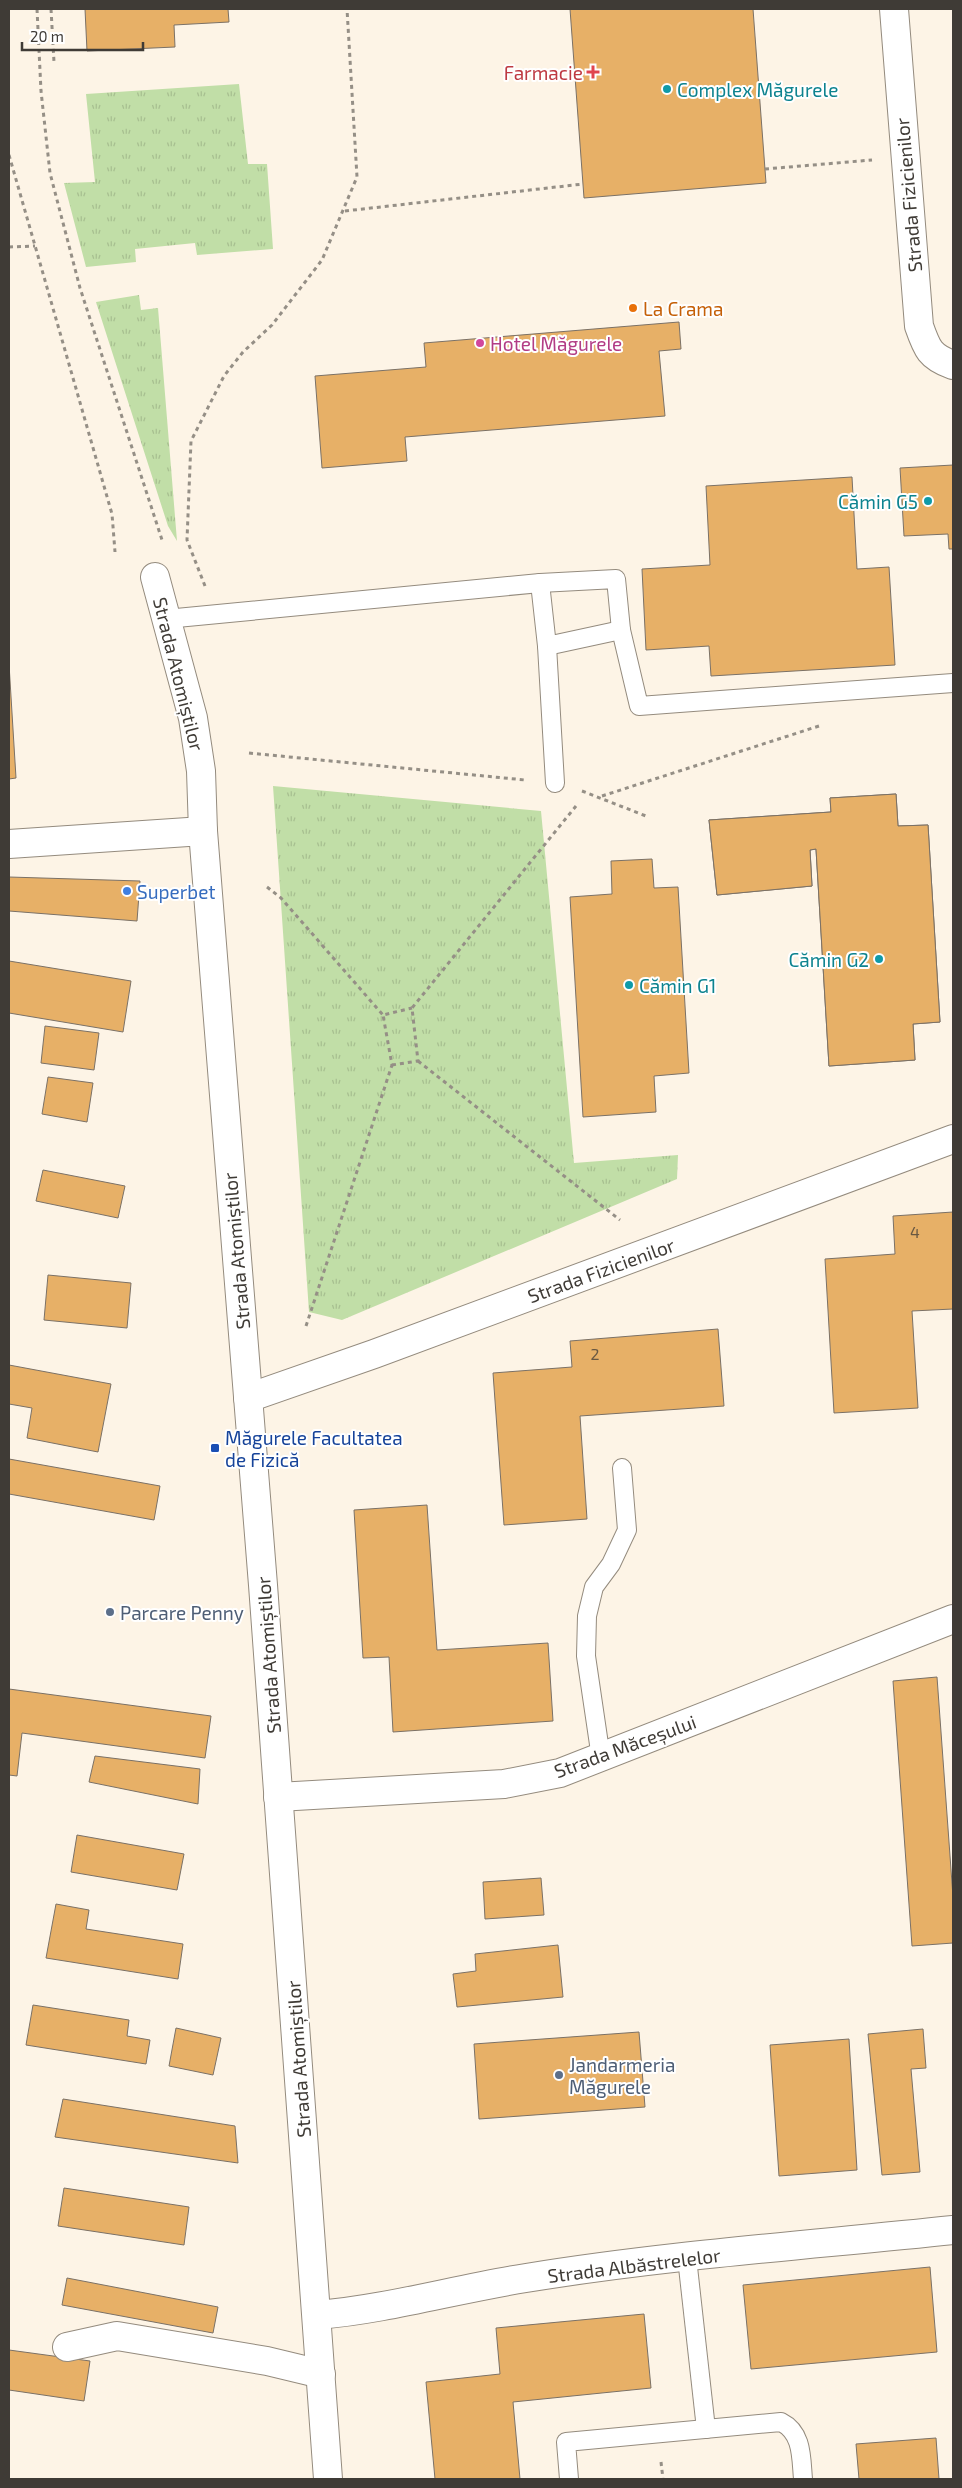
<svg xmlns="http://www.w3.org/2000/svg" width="962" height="2488" viewBox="0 0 962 2488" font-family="'Exo 2',sans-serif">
<defs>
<pattern id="grass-tufts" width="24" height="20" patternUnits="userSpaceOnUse" patternTransform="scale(1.25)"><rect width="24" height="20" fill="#c1dea7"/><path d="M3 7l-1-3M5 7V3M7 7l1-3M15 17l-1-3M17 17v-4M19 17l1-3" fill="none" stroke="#a7bf90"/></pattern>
</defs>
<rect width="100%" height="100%" fill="#fdf4e6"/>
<g fill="url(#grass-tufts)">
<polygon points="239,84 248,164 267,164 273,249 197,255 195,243 135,249 136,262 86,267 64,183 95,182 86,94"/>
<polygon points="139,295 141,310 158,308 177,541 168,526 96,302"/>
<polygon points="273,786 541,811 574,1163 678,1155 677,1179 342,1320 309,1312"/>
</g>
<g fill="#e7b067" stroke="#7b7166">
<polygon points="85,9 228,9 229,22 174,25 175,47 87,51"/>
<polygon points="570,9 753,9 766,183 584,198"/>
<polygon points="679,322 681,349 659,351 665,416 405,437 407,461 322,468 315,376 426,367 424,343"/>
<polygon points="953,465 953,549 949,549 948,534 904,536 900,468"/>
<polygon points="852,477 857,569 889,567 895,665 711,676 709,646 646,650 642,569 710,565 706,486"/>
<polygon points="9,664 16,778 9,779"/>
<polygon points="896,794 898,826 928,825 940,1022 913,1024 915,1060 829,1066 816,849 810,850 812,886 717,895 709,820 831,812 830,798"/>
<polygon points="896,794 898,826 928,825 940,1022 913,1024 915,1060 829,1066 816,849 810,850 812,886 717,895 709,820 831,812 830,798"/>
<polygon points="652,859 654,888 678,887 689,1073 654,1076 656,1112 583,1117 570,897 612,894 611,861"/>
<polygon points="9,877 140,881 137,921 9,911"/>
<polygon points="9,961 131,981 123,1032 9,1013"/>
<polygon points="45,1026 99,1033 94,1070 41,1063"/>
<polygon points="48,1077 93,1083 87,1122 42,1114"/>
<polygon points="43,1170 125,1186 118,1218 36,1201"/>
<polygon points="953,1212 953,1309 912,1311 918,1408 834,1413 825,1259 895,1254 893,1216"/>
<polygon points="48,1275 131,1283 127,1328 44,1320"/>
<polygon points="718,1329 724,1406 580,1416 587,1519 504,1525 493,1373 572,1367 570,1341"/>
<polygon points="9,1365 111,1384 98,1452 27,1438 32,1408 9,1404"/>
<polygon points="9,1459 160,1486 154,1520 9,1494"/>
<polygon points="427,1505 437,1650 548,1643 553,1721 393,1732 389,1657 363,1658 354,1510"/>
<polygon points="937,1677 953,1897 953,1943 912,1946 893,1681"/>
<polygon points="9,1689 211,1716 205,1758 22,1733 17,1776 9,1775"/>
<polygon points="95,1756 200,1769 198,1804 89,1782"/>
<polygon points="77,1835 184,1854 177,1890 71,1872"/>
<polygon points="541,1878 544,1915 485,1919 483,1882"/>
<polygon points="56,1904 89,1910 86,1929 183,1944 178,1979 46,1958"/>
<polygon points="558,1945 563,1997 457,2007 453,1974 476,1971 475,1954"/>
<polygon points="33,2005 129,2020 127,2036 150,2040 146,2064 26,2045"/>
<polygon points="176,2028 221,2038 213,2075 169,2066"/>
<polygon points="923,2029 926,2068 911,2069 920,2172 882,2175 868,2034"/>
<polygon points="639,2032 645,2107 479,2119 474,2044"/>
<polygon points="849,2039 857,2170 779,2176 770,2045"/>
<polygon points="63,2099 235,2126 238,2163 55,2137"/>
<polygon points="64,2188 189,2207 184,2245 58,2226"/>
<polygon points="930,2267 937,2352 751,2369 743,2285"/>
<polygon points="67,2278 218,2307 213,2333 62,2305"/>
<polygon points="644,2314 651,2388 513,2402 520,2479 435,2479 426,2382 500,2374 496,2328"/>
<polygon points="9,2350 90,2361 84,2401 9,2390"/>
<polygon points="936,2438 939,2479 859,2479 856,2444"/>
</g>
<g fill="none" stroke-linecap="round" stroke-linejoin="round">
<g stroke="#948b7e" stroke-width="20">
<g id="service">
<polyline points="540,583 547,646 621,630"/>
<polyline points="166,619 540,583 616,579 621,630 639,706 953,683"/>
<polyline points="547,646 555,783"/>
<polyline points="601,1758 586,1656 587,1616 594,1587 611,1564 627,1530 622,1468"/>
<polyline points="687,2258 706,2429"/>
<path d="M569 2479 566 2442 781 2422C803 2433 801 2458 803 2479"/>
</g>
</g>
<g stroke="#948b7e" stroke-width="30">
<g id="minor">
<path d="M894 9 919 326C927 349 930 357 953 365"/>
<polyline points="155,577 193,718 201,771 203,831"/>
<polyline points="248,1398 374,1354 953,1139"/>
<polyline points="278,1797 504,1784 560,1773 953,1619"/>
<path d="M318 2315C388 2309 456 2289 526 2278 667 2255 811 2245 953 2230"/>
<polyline points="67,2347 117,2336 267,2361 321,2374"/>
</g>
</g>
<g stroke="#948b7e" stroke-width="30">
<polyline id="secondary" points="9,844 203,831 263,1585 328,2479"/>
</g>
<g stroke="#958f86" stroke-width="3" stroke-dasharray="4 4" stroke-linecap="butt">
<polyline points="37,9 41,91 50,173 80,288 163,543"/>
<polyline points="51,9 54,62"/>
<polyline points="9,155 112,514 115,552"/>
<polyline points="765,169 872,160"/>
<polyline points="345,211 583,184"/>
<polyline points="9,247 35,246"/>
<polyline points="205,586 187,540 191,441 224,376 243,352 272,325 322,260 357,177 347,9"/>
<polyline points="249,753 525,780"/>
<polyline points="582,791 646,816"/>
<polyline points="602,796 822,725"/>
<polyline points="267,887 281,898 383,1015"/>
<polyline points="418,1061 620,1220"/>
<polyline points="392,1065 418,1061 412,1008 576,806"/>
<polyline points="306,1326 392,1065 383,1015 412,1008"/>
<polyline points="661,2462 663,2479"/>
</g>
<use href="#service" stroke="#fff" stroke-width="18"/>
<use href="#minor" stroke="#fff" stroke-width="28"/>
<use href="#secondary" stroke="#fff" stroke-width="28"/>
</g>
<path fill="#e0444e" stroke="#fff" stroke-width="2" d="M590.5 64.5h5v5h5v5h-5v5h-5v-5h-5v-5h5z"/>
<g fill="#0f9aa8" stroke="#fff" stroke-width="2">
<circle cx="667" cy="89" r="5"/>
<circle cx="928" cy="501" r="5"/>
<circle cx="879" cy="959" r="5"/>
<circle cx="629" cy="985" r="5"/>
</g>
<circle fill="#e8710a" stroke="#fff" stroke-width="2" cx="633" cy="308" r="5"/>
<circle fill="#d1479c" stroke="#fff" stroke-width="2" cx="480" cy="343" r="5"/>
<circle fill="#3f7fe0" stroke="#fff" stroke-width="2" cx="127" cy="891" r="5"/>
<rect fill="#1a4fb4" stroke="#fff" stroke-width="2" x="210" y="1443" width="10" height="10" rx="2.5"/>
<g fill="#5c6f8a" stroke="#fff" stroke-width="2">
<circle cx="110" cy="1612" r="5"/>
<circle cx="559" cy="2075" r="5"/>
</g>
<g text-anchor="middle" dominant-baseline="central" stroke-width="4" stroke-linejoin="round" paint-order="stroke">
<g font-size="16" fill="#695842">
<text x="915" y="1231">4</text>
<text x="595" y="1353">2</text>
</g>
<g font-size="19" fill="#be3a42" stroke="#fff" text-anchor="end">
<text x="583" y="72">Farmacie</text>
</g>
<g font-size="19" fill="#0d838f" stroke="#fff" text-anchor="start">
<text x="677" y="89">Complex Măgurele</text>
<text x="918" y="501" text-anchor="end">Cămin G5</text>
<text x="869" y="959" text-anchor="end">Cămin G2</text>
<text x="639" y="985">Cămin G1</text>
</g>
<g font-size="19" fill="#3f3b36" stroke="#fff">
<text transform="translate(908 195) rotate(-95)">Strada Fizicienilor</text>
<text transform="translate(179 674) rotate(76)">Strada Atomiștilor</text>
<text transform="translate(236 1251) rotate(-95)">Strada Atomiștilor</text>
<text transform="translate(601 1270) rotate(-20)">Strada Fizicienilor</text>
<text transform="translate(268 1655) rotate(-94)">Strada Atomiștilor</text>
<text transform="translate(625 1746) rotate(-20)">Strada Măceșului</text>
<text transform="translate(298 2059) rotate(-94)">Strada Atomiștilor</text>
<text transform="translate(634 2265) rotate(-7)">Strada Albăstrelelor</text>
</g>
<g font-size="19" fill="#c56008" stroke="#fff" text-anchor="start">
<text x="643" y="308">La Crama</text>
</g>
<g font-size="19" fill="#b23c85" stroke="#fff" text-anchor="start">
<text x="490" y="343">Hotel Măgurele</text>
</g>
<g font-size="19" fill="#366cbe" stroke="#fff" text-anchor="start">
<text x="137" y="891">Superbet</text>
</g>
<g font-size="19" fill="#164399" stroke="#fff" text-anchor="start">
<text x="225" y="1437">Măgurele Facultatea<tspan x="225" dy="22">de Fizică</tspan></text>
</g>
<g font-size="19" fill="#4e5e75" stroke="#fff" text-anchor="start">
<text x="120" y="1612">Parcare Penny</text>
<text x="569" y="2064">Jandarmeria<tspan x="569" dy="22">Măgurele</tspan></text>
</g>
</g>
<rect width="962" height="2488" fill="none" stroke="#3f3b36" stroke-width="20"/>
<path d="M22 42v8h121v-8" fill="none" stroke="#3f3b36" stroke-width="2.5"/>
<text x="30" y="42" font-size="15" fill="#3f3b36" stroke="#ffffff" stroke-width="4" paint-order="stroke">20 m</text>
</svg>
